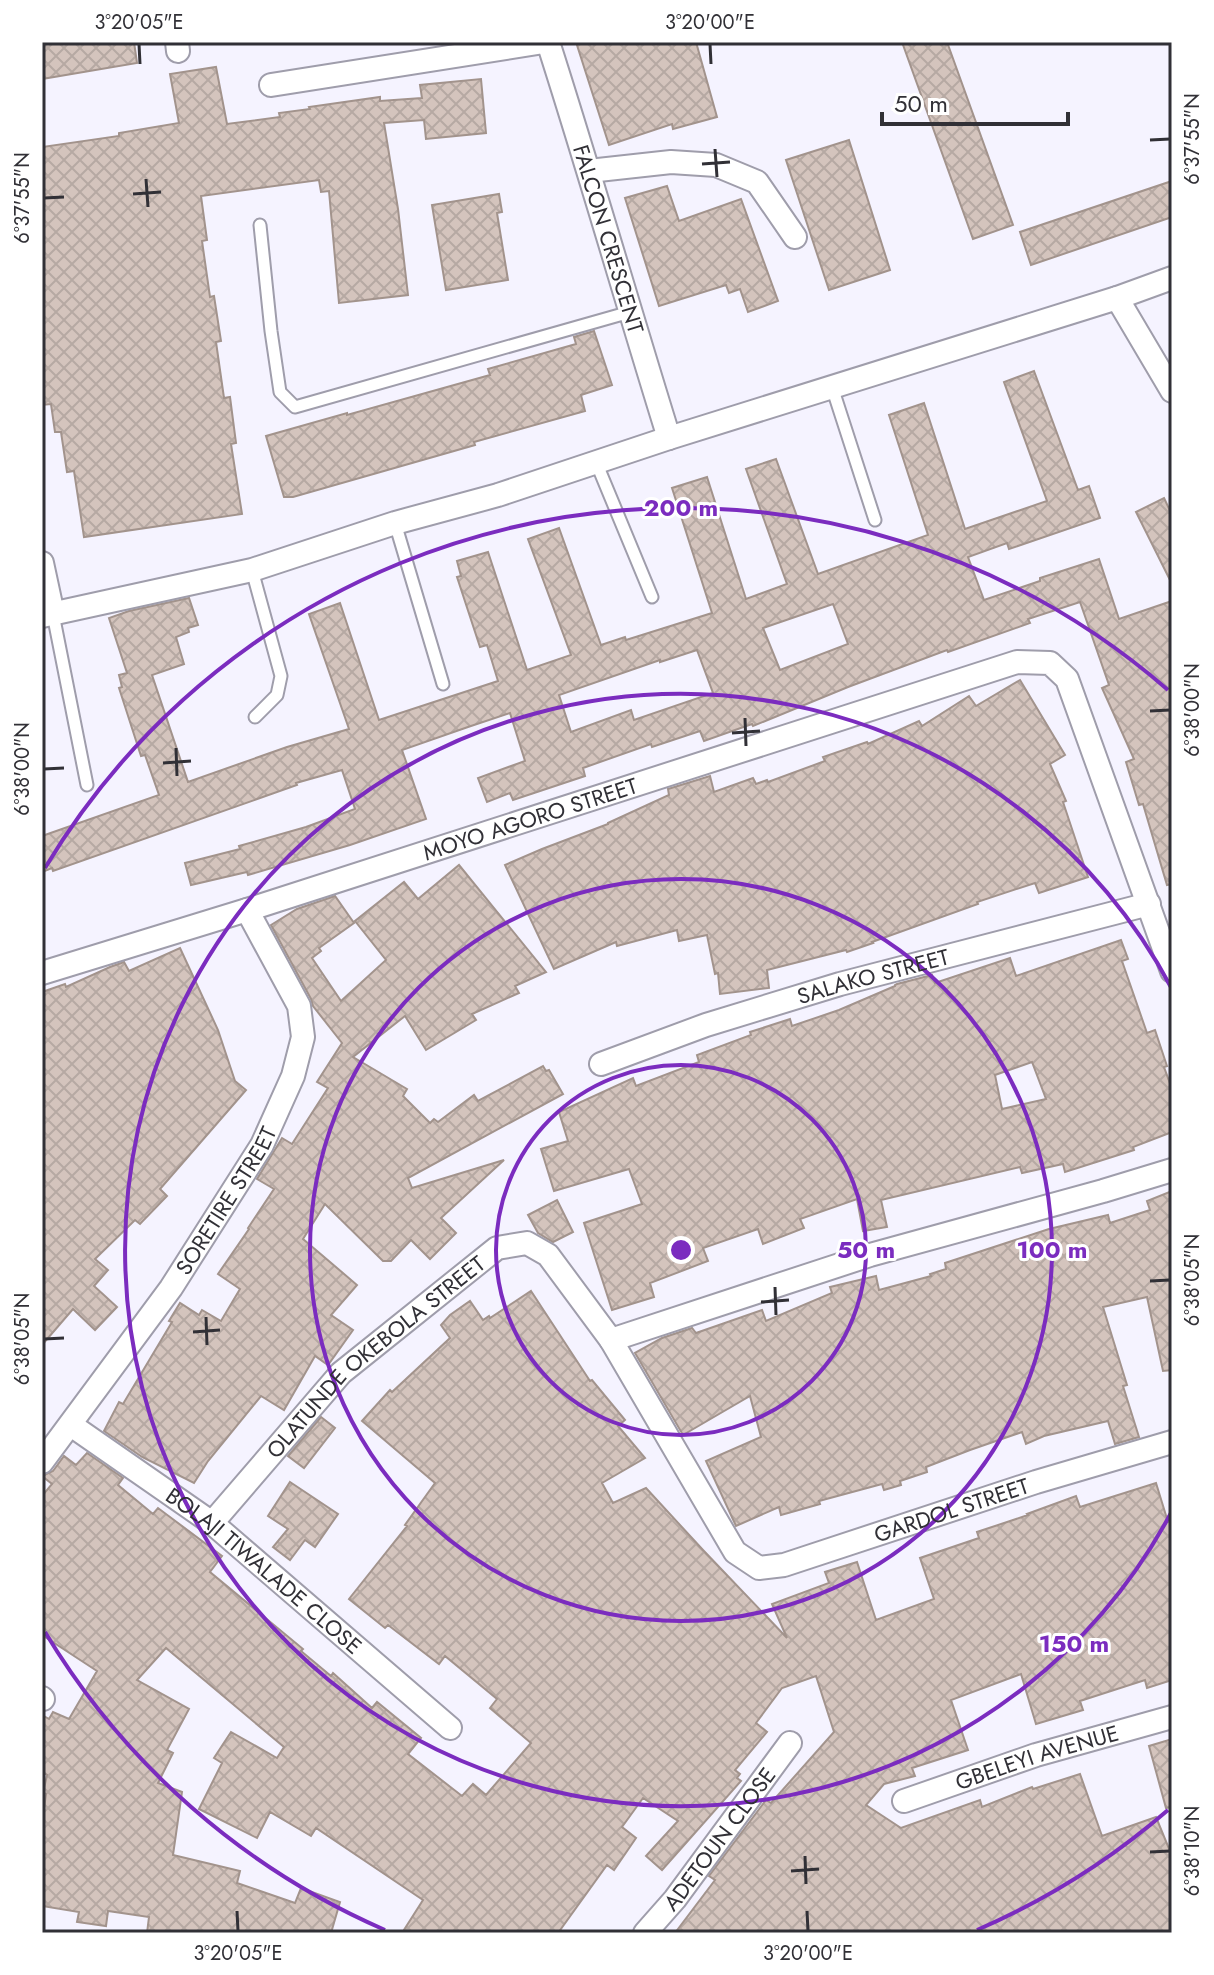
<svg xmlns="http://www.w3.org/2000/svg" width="1214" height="1975" viewBox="0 0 1214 1975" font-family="Jost,sans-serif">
<defs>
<pattern id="building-cross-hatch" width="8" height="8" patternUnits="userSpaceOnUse" patternTransform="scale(2)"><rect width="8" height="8" fill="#d4c4bd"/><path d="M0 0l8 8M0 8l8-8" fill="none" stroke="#b6a9a3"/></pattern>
</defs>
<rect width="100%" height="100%" fill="#f5f3ff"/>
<g fill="url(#building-cross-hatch)" stroke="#a2938c" stroke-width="2" fill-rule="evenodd">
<polygon points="42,42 134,42 137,63 42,79"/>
<polygon points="576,42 696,42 717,117 673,129 672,124 609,145"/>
<polygon points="902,42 947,42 1013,225 973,239"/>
<polygon points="216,67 227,124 280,117 279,113 310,109 309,107 380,97 380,101 422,98 420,85 481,79 486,133 426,139 424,120 384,123 398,209 408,295 339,303 329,191 321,192 319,180 201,196 207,240 202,241 210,297 214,296 221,341 216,342 224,398 230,397 236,443 231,444 242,514 84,537 74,471 67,472 61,432 55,432 51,404 42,405 42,147 119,136 119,133 179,123 170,74"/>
<polygon points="849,140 890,270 829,290 786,160"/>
<polygon points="1172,181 1172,217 1031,265 1020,232"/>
<polygon points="667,186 679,221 741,199 778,301 748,312 740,289 729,293 726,285 659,306 625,198"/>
<polygon points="499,194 502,212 497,213 508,280 446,290 432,205"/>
<polygon points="594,331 612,385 581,395 585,411 474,442 475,445 293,497 284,497 266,436 347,413 347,415 490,375 488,369 576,344 574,337"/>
<path d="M1034 371 1078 490 1089 486 1100 518 1009 549 1007 543 968 557 984 600 1040 581V578L1099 559 1119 619 1172 601V884L1167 885 1143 804 1139 805 1126 762 1134 759 1102 688 1109 685 1080 602 1028 619 1030 623 948 652 947 650 848 687 753 726 752 724 704 741 700 731 652 747 651 744 583 768 585 776 513 800 510 793 487 802 478 778 525 761 510 713 468 727 402 750 426 819 350 845 248 875 247 872 191 885 185 863 240 849 239 846 306 827 355 809 342 770 296 783 297 785 53 871 52 868 42 872V836L159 795 145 755 141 756 119 688 122 687 119 675 127 673 109 618 129 611 189 598 198 625 188 628 189 632 176 637 184 664 152 675 188 782 287 747 349 729 309 614 340 603 379 720 498 681 487 645 480 647 457 577 461 576 457 561 488 552 527 670 571 655 528 539 559 528 601 645 625 637 626 640 712 613 672 488 707 477 746 599 787 584 746 469 776 459 818 574 928 535 889 415 924 403 965 529 1047 501 1004 382ZM833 604 848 644 780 670 763 628ZM697 650 713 693 634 720 631 710 571 732 559 695 660 660V662Z"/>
<polygon points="1164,498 1172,515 1172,584 1136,512"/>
<polygon points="1020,680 1065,755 1050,764 1066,801 1063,802 1088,877 1039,893 1035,883 977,902 978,904 872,942 873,943 847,952 846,950 767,970 769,988 720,994 718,973 715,974 707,935 679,941 677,930 617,946 616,942 554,969 505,865 542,849 608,824 608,823 669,795 668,789 710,776 714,792 753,778 756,784 767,780 768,782 825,761 823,757 867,742 868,744 919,721 922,726 969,696 976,706"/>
<polygon points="459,865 546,972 515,986 519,993 472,1014 476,1020 426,1050 405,1016 353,1057 407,1089 403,1096 430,1123 434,1119 438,1122 474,1095 478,1101 543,1066 546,1071 549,1070 563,1094 408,1178 412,1188 504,1160 441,1218 456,1233 430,1259 411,1240 391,1261 383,1261 325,1204 303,1239 357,1285 331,1315 353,1330 328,1365 315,1356 284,1410 261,1396 208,1461 194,1483 142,1457 104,1431 119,1402 123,1404 172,1322 169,1321 180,1303 199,1315 202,1310 221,1321 240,1289 218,1274 249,1229 248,1228 274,1189 257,1179 282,1138 292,1144 328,1088 317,1082 342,1043 313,1006 311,999 271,925 297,909 335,896 354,923 319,948 321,951 312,958 341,1001 386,960 355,921 404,882 418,899"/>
<path d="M1121 940 1128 959 1122 961 1147 1033 1155 1030 1167 1066 1164 1067 1172 1089V1132L1133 1147 1134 1150 1065 1172 1063 1164 1022 1173 1020 1167 881 1200 887 1227 863 1231 857 1199 800 1219 804 1228 763 1244 758 1229 703 1248 708 1261 650 1283 654 1297 612 1310 584 1223 642 1204 629 1169 554 1191 541 1149 568 1141 559 1112 633 1078 636 1086 699 1062 697 1055 751 1035 750 1032 790 1019 792 1026 839 1010 895 986V985L897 984 932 975 935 983 1010 958 1016 976ZM1032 1062 1046 1099 1002 1109 995 1075Z"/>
<polygon points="180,948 218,1030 235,1081 246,1090 160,1189 167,1196 140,1224 135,1220 95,1259 108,1270 94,1286 117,1307 95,1330 73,1309 42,1345 42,992 65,984 66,987 110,967 124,962 129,971"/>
<polygon points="1172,1191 1172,1370 1163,1371 1147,1297 1103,1307 1127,1385 1123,1386 1139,1437 1115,1444 1108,1421 1044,1436 1026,1444 1022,1432 970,1450 926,1467 927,1472 900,1481 901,1485 884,1490 882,1484 819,1501 820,1504 781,1515 779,1507 736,1526 706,1461 761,1437 750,1396 683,1435 635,1353 662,1338 692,1328 696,1333 762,1310 766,1321 832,1293 830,1287 876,1276 879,1290 931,1276 930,1274 946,1269 945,1263 1049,1229 1108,1215 1110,1223 1150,1210 1147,1201"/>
<polygon points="557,1200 573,1232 553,1242 538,1233 528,1215"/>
<polygon points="531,1291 590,1381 592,1380 625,1420 618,1426 645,1458 602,1483 613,1503 646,1488 703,1550 787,1638 772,1604 829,1583 825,1572 857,1562 876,1620 934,1599 920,1558 979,1538 977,1532 1028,1515 1027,1514 1076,1496 1080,1507 1156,1483 1168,1522 1172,1521 1172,1680 1147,1688 1145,1680 1080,1701 1083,1710 1036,1724 1021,1674 951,1700 968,1750 912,1768 915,1776 884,1784 866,1805 901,1828 980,1800 982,1807 1032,1787 1033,1789 1080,1774 1102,1836 1156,1817 1172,1856 1172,1933 675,1933 715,1880 709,1876 766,1800 771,1803 834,1732 816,1676 782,1688 756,1723 767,1732 735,1770 740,1774 737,1778 741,1781 662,1870 646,1856 678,1821 643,1798 622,1827 636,1838 614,1870 607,1865 558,1933 402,1933 423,1900 316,1828 311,1836 270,1812 257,1838 199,1809 222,1763 214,1758 231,1732 277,1758 284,1747 166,1648 137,1680 189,1709 167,1750 173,1753 158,1783 182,1792 173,1855 240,1871 237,1883 295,1903 301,1888 340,1902 331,1933 147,1933 149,1917 108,1911 106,1926 77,1922 79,1912 42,1906 42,1823 46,1794 43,1793 47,1775 42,1772 42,1715 49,1719 53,1712 69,1719 97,1671 42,1635 42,1496 52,1484 42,1476 53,1471 64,1456 76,1465 87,1453 123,1478 118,1485 153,1514 158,1508 222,1556 210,1572 303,1649 301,1651 331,1676 333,1673 372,1708 377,1702 421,1738 408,1754 462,1796 473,1784 486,1795 531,1743 490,1708 497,1699 445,1656 439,1664 388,1625 385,1628 349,1599 407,1526 405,1525 435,1483 362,1421 390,1390 392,1392 450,1338 441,1325 450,1315 470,1301 483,1320 489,1316 490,1318"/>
<polygon points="321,1417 335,1428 304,1468 288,1456"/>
<polygon points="290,1482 338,1514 315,1547 305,1540 290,1560 273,1547 288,1529 268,1516"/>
<polygon points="1172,1739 1172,1807 1166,1808 1149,1746"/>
</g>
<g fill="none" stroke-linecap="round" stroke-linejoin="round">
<g stroke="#9f9dab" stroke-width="15">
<g id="service">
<polyline points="260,225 271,331 280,392 295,407 630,312"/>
<polyline points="832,387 875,520"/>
<polyline points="596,462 652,597"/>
<polyline points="395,523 443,684"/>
<polyline points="252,570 281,676 277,695 255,717"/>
<polyline points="53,614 87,785"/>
</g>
</g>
<g stroke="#9f9dab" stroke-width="26">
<g id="minor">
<polyline points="177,42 178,51"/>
<path id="s1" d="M548 42C590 173 628 306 669 438"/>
<polyline points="271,85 544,42"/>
<polyline points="589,171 671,162 716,165 757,182 795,237"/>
<polyline points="1117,298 1172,391"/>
<polyline points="42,563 53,614"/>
<polyline points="42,616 252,570 395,523 498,495 669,438 1117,298 1172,278"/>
<path id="s2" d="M42 973 247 910 1017 662 1050 663 1067 679 1172 971"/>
<path id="s3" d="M601 1064 706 1025 840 984 1149 904"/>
<polyline points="611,1340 870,1255 1103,1191 1172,1170"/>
<path id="s4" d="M71 1425 212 1523 450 1728"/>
<path id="s5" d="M42 1462 171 1288 262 1145 293 1076 303 1037 299 1006 247 910"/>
<path id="s6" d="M212 1523 341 1373 497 1248 527 1243 548 1255 611 1340 735 1552 759 1568 784 1565 1036 1482 1172 1442"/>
<polyline points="42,1698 43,1699"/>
<path id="s7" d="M904 1801 1036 1755 1172 1717"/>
<path id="s8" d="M645 1933 675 1899 790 1743"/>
</g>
</g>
<use href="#service" stroke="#fff" stroke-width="11"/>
<use href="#minor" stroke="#fff" stroke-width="22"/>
</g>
<path fill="none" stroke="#313036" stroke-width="3" d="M139 44 140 64M710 44 711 64M1150 140 1170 139M715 149 717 177M702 164 730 162M146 179 148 207M133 194 161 192M44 198 64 197M1150 711 1170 710M745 718 746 746M732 733 760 731M176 748 177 776M163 763 191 761M44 769 64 768M1150 1281 1170 1280M775 1287 776 1315M761 1302 789 1300M206 1317 207 1345M193 1332 220 1330M44 1339 64 1338M1150 1852 1170 1851M805 1856 806 1884M791 1871 819 1869M237 1911 238 1931M807 1911 808 1931"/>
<g fill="none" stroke="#7b2cbf" stroke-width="4">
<circle cx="681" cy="1250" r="185"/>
<circle cx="681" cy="1250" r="371"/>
<path d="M1172 1511A556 556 0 1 1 1172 989"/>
<path d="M1168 1810A742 742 0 0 1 977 1930M385 1930A742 742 0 0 1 45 1632M45 868A742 742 0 0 1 1168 690"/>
</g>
<g text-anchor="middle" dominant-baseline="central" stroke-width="6" stroke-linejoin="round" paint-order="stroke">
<g font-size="22" fill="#313036" stroke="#fff">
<text stroke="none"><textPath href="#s1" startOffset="206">FALCON CRESCENT</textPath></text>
<text stroke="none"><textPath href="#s2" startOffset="512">MOYO AGORO STREET</textPath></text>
<text stroke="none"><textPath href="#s3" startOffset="286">SALAKO STREET</textPath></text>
<text stroke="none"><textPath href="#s5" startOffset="320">SORETIRE STREET</textPath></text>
<text stroke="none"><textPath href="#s6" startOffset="234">OLATUNDE OKEBOLA STREET</textPath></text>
<text stroke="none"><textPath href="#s6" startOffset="1034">GARDOL STREET</textPath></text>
<text stroke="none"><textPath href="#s4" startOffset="242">BOLAJI TIWALADE CLOSE</textPath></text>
<text stroke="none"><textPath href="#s7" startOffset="140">GBELEYI AVENUE</textPath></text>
<text stroke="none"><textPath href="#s8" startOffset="120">ADETOUN CLOSE</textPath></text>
</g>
</g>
<circle cx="681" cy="1250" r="12" fill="#7b2cbf" stroke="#fff" stroke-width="4"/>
<g font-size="24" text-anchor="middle" font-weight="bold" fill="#7b2cbf" stroke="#fff" stroke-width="6" stroke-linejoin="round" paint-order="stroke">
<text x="681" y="516">200 m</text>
<text x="866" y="1258">50 m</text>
<text x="1052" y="1258">100 m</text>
<text x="1074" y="1652">150 m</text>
</g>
<rect width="1214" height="1975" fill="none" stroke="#ffffff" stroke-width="88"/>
<path d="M882 112v12h186v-12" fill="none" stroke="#313036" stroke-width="4"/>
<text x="894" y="112" font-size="24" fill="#313036" stroke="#ffffff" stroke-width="6" paint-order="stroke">50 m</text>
<rect x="44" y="44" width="1126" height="1887" fill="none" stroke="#313036" stroke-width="3"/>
<g font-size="20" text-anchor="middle" fill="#313036">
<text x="139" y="29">3°20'05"E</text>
<text x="710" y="29">3°20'00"E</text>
<text transform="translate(1192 139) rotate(-90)" y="7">6°37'55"N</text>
<text transform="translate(22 198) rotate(-90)" y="7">6°37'55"N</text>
<text transform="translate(1192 710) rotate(-90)" y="7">6°38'00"N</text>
<text transform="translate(22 769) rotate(-90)" y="7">6°38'00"N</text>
<text transform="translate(1192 1280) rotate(-90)" y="7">6°38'05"N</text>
<text transform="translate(22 1339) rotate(-90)" y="7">6°38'05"N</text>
<text transform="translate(1192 1851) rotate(-90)" y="7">6°38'10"N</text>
<text x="238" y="1960">3°20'05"E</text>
<text x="808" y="1960">3°20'00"E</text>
</g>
</svg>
